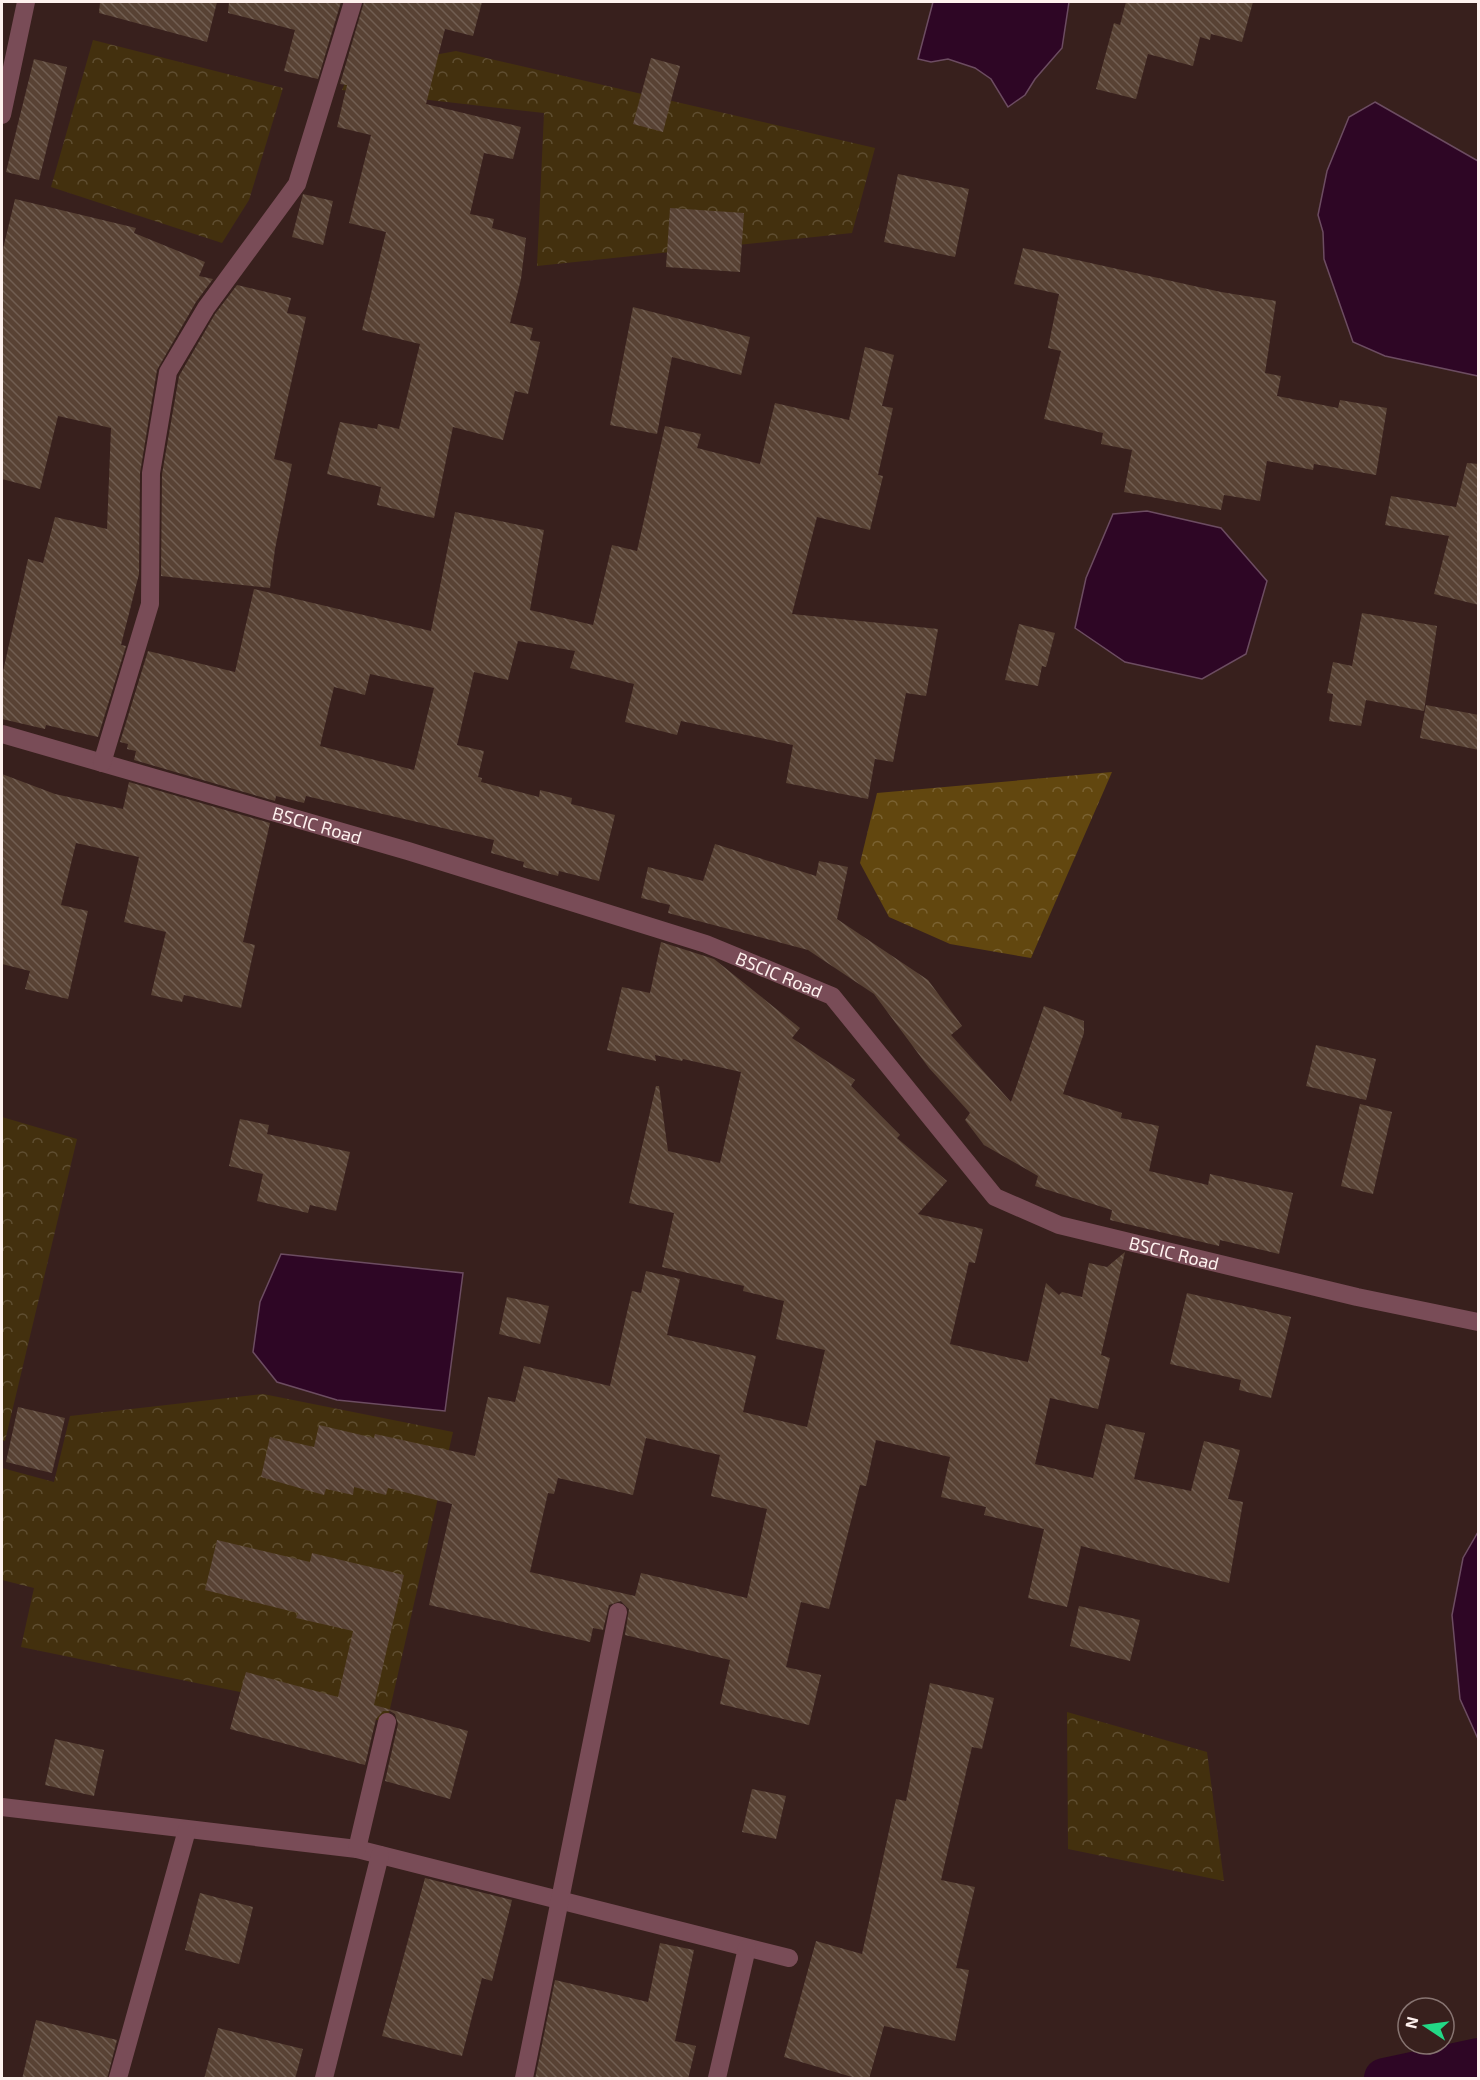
<svg xmlns="http://www.w3.org/2000/svg" width="1480" height="2080" viewBox="0 0 1480 2080" font-family="'Exo 2',sans-serif">
<defs>
<pattern id="forest-crowns" width="20" height="18" patternUnits="userSpaceOnUse" patternTransform="scale(1.5)"><rect width="20" height="18" fill="#62470f"/><path d="M2 6a3 3 0 1 1 6 0M12 15a3 3 0 1 1 6 0" fill="none" stroke="#7a6232"/></pattern>
<pattern id="park-crowns" width="20" height="18" patternUnits="userSpaceOnUse" patternTransform="scale(1.5)"><rect width="20" height="18" fill="#43300e"/><path d="M2 6a3 3 0 1 1 6 0M12 15a3 3 0 1 1 6 0" fill="none" stroke="#5f4e31"/></pattern>
<pattern id="building-back-hatch" width="6" height="6" patternUnits="userSpaceOnUse" patternTransform="scale(1.5)"><rect width="6" height="6" fill="#584234"/><path d="M-1 5l2 2M0 0l6 6M5-1l2 2" fill="none" stroke="#715e52"/></pattern>
</defs>
<rect width="100%" height="100%" fill="#38201d"/>
<polygon fill="url(#forest-crowns)" points="1112,772 1031,958 950,944 889,917 860,863 877,793"/>
<g fill="url(#park-crowns)">
<polygon points="93,40 283,88 249,200 222,243 51,187"/>
<polygon points="456,51 875,148 852,233 537,266 544,113 342,90 351,70"/>
<polygon points="2,1117 77,1139 5,1441 2,1441"/>
<polygon points="263,1394 453,1432 387,1722 21,1647 34,1588 2,1580 2,1468 54,1482 70,1416"/>
<polygon points="1067,1712 1207,1752 1224,1881 1068,1849"/>
</g>
<g fill="#2e0625" stroke="#6c4c61" stroke-width="1.5">
<polygon points="933,2 1069,2 1062,48 1035,79 1025,95 1008,107 991,79 975,68 948,59 931,62 918,59"/>
<polygon points="1375,102 1478,161 1478,376 1385,356 1353,342 1324,259 1323,232 1318,215 1327,171 1349,117"/>
<polygon points="1147,511 1221,528 1267,581 1246,654 1202,679 1125,662 1075,628 1086,578 1113,514"/>
<polygon points="281,1254 463,1273 445,1411 337,1400 277,1382 253,1352 260,1302"/>
<polygon points="1478,1532 1478,1739 1460,1699 1452,1615 1463,1558"/>
</g>
<g fill="none" stroke-linecap="round" stroke-linejoin="round">
<polyline stroke="#2e0625" stroke-width="40" points="1384,2078 1478,2058"/>
</g>
<g fill="url(#building-back-hatch)" fill-rule="evenodd">
<polygon points="100,2 217,2 207,42 99,13"/>
<polygon points="229,2 341,2 318,79 284,71 295,30 228,13"/>
<polygon points="364,2 482,2 473,36 445,29 426,104 521,127 513,159 484,153 470,214 494,219 492,228 526,238 521,279 510,323 533,328 530,340 540,342 528,394 515,391 503,440 453,427 434,518 377,505 381,487 327,474 340,422 377,429 378,424 399,429 420,344 362,330 386,232 349,223 371,135 337,127 347,85 340,84"/>
<polygon points="1126,2 1253,2 1242,42 1211,34 1210,40 1200,37 1193,66 1148,54 1136,99 1096,89 1114,23 1120,25"/>
<polygon points="651,58 680,66 663,132 633,124"/>
<polygon points="34,59 67,67 39,180 6,172"/>
<polygon points="898,174 969,189 955,257 884,242"/>
<polygon points="303,194 333,201 323,245 292,237"/>
<polygon points="15,199 136,228 134,233 205,262 199,276 213,279 196,302 157,370 140,473 139,574 121,645 126,646 98,737 46,725 45,729 2,719 2,676 28,559 43,563 55,517 107,529 111,428 58,416 40,489 2,479 2,253"/>
<polygon points="670,208 744,213 740,272 666,267"/>
<polygon points="1023,248 1221,292 1276,301 1265,373 1281,376 1277,396 1338,408 1340,400 1387,408 1376,475 1314,464 1313,470 1267,461 1260,501 1224,495 1221,510 1124,492 1132,450 1101,444 1103,433 1044,419 1061,351 1048,348 1059,294 1014,284"/>
<polygon points="237,285 291,298 287,313 306,317 274,459 292,464 275,549 270,588 161,576 162,474 179,376 215,314"/>
<polygon points="633,307 750,337 741,375 672,357 657,434 610,425"/>
<path d="M865 347 894 355 882 406 893 408 878 475 883 476 870 530 817 517 792 614 938 629 926 696 906 693 893 762 875 759 868 799 786 783 793 745 681 721 677 735 625 722 634 684 570 668 575 651 518 641 508 680 474 672 457 745 484 751 478 777 482 778 481 782 539 797 540 790 572 798 571 804 615 815 599 881 559 871 558 876 523 867 524 862 491 853 494 840 306 796 304 803 276 796 275 801 134 760 136 751 127 749 128 744 120 742 148 651 235 672 254 589 431 631 455 512 544 530 530 610 593 625 612 545 637 551 665 426 701 434 697 448 760 464 775 403 849 420ZM370 674 434 688 414 770 320 746 334 687 365 695Z"/>
<polygon points="1467,463 1479,464 1479,605 1434,594 1449,536 1385,525 1391,496 1456,507"/>
<polygon points="1362,613 1437,626 1424,711 1366,700 1361,726 1329,721 1333,694 1327,693 1333,662 1352,666"/>
<polygon points="1019,624 1055,633 1046,667 1042,666 1038,686 1005,680"/>
<polygon points="1426,705 1479,715 1479,750 1420,738"/>
<polygon points="2,774 55,794 123,809 129,782 270,823 243,942 255,945 241,1008 184,995 182,1002 151,995 166,932 124,922 139,857 76,843 61,905 88,911 68,999 25,989 30,971 2,964"/>
<polygon points="715,844 816,876 819,861 848,867 837,919 928,980 962,1026 951,1035 1011,1102 1044,1006 1084,1021 1084,1033 1063,1094 1122,1113 1121,1118 1159,1126 1149,1171 1208,1185 1210,1174 1293,1193 1279,1254 1220,1240 1219,1246 1110,1220 1112,1210 1035,1186 1038,1176 984,1145 965,1120 970,1113 929,1068 874,994 808,950 668,913 670,905 641,898 648,867 703,881"/>
<path d="M661 942 714 959 800 1028 792 1038 855 1080 851 1086 900 1135 897 1138 947 1181 918 1214 983 1229 975 1263 969 1262 950 1344 1028 1362 1046 1283 1059 1295 1062 1292 1082 1297 1089 1263 1107 1267 1125 1252 1101 1355 1110 1358 1098 1409 1050 1398 1035 1464 1093 1478 1106 1424 1145 1433 1134 1479 1191 1491 1204 1441 1240 1450 1228 1499 1243 1502 1229 1583 1081 1546 1067 1607 1028 1598 1044 1529 984 1515 986 1507 941 1497 950 1457 876 1440 866 1486 860 1485 829 1609 801 1602 786 1667 821 1675 809 1725 720 1704 730 1660 625 1635 629 1609 621 1601 609 1605 603 1630 593 1628 590 1642 429 1605 452 1504 388 1488 386 1495 354 1487 353 1495 326 1489 324 1495 261 1477 270 1437 314 1447 319 1425 374 1438 375 1434 475 1456 488 1397 515 1402 524 1366 610 1386 632 1291 641 1293 646 1271 680 1279 667 1335 756 1356 743 1412 807 1427 825 1350 776 1339 784 1301 743 1291 744 1286 662 1267 674 1213 629 1203 656 1086H659L668 1151 720 1163 741 1072 683 1059 682 1061 655 1055 656 1061 607 1050 622 987 650 993ZM646 1438 720 1455 711 1496 767 1509 747 1598 641 1573 635 1596 530 1572 548 1493 554 1494 558 1478 633 1495Z"/>
<polygon points="1316,1045 1376,1059 1366,1100 1306,1086"/>
<polygon points="1360,1104 1392,1112 1373,1194 1341,1186"/>
<polygon points="240,1119 269,1125 267,1134 350,1152 336,1211 310,1205 308,1213 257,1201 263,1174 229,1166"/>
<polygon points="1187,1293 1291,1317 1271,1398 1239,1390 1241,1380 1170,1364"/>
<polygon points="507,1297 549,1306 540,1344 499,1334"/>
<polygon points="18,1407 65,1418 52,1473 6,1462"/>
<polygon points="217,1540 310,1562 312,1553 404,1575 374,1705 468,1731 450,1799 385,1781 398,1724 395,1714 390,1711 383,1711 376,1719 365,1765 230,1729 246,1672 338,1697 353,1631 296,1618 298,1613 205,1590"/>
<polygon points="1079,1606 1140,1620 1130,1661 1070,1646"/>
<polygon points="930,1683 994,1698 982,1749 972,1747 941,1880 975,1887 956,1968 969,1970 955,2041 884,2026 869,2079 859,2079 784,2057 816,1941 862,1954 896,1799 906,1801"/>
<polygon points="55,1739 104,1750 94,1796 45,1785"/>
<polygon points="752,1789 786,1796 776,1839 742,1832"/>
<polygon points="425,1878 512,1900 492,1981 482,1978 462,2056 382,2036"/>
<polygon points="200,1893 253,1907 239,1964 185,1950"/>
<polygon points="660,1943 694,1950 675,2041 696,2046 688,2079 535,2079 555,1980 648,2002"/>
<polygon points="36,2020 117,2040 107,2079 22,2079"/>
<polygon points="218,2028 303,2049 295,2079 204,2079"/>
</g>
<g fill="none" stroke-linecap="round" stroke-linejoin="round">
<g stroke="#794c57" stroke-width="18">
<polyline points="2,115 26,2"/>
<path id="s1" d="M2 734 408 851 706 944 832 996 995 1197 1059 1225 1357 1297 1478 1322"/>
<polyline points="102,763 150,604 151,473 168,372 206,308 297,184 353,2"/>
<polyline points="2,1807 357,1849 789,1958"/>
<polyline points="357,1849 387,1722"/>
<polyline points="118,2078 187,1830"/>
<polyline points="324,2078 380,1855"/>
<polyline points="524,2078 618,1612"/>
<polyline points="717,2078 747,1948"/>
</g>
</g>
<g text-anchor="middle" dominant-baseline="central" stroke-width="4.5" stroke-linejoin="round" paint-order="stroke">
<g font-size="18" fill="#fef1ee" stroke="#38201d">
<text stroke="none"><textPath href="#s1" startOffset="328">BSCIC Road</textPath></text>
<text stroke="none"><textPath href="#s1" startOffset="814">BSCIC Road</textPath></text>
<text stroke="none"><textPath href="#s1" startOffset="1318">BSCIC Road</textPath></text>
</g>
</g>
<rect width="1480" height="2080" fill="none" stroke="#fef1ee" stroke-width="6"/>
<g transform="translate(1426 2026) rotate(283)"><circle r="28" fill="#38201d" stroke="#877471" stroke-width="1.5"/>
<path d="M0-4.5L10 22L0 15L-10 22Z" fill="#23d886"/>
<text y="-9" font-size="16" font-weight="bold" text-anchor="middle" fill="#fef1ee">N</text>
</g>
</svg>
